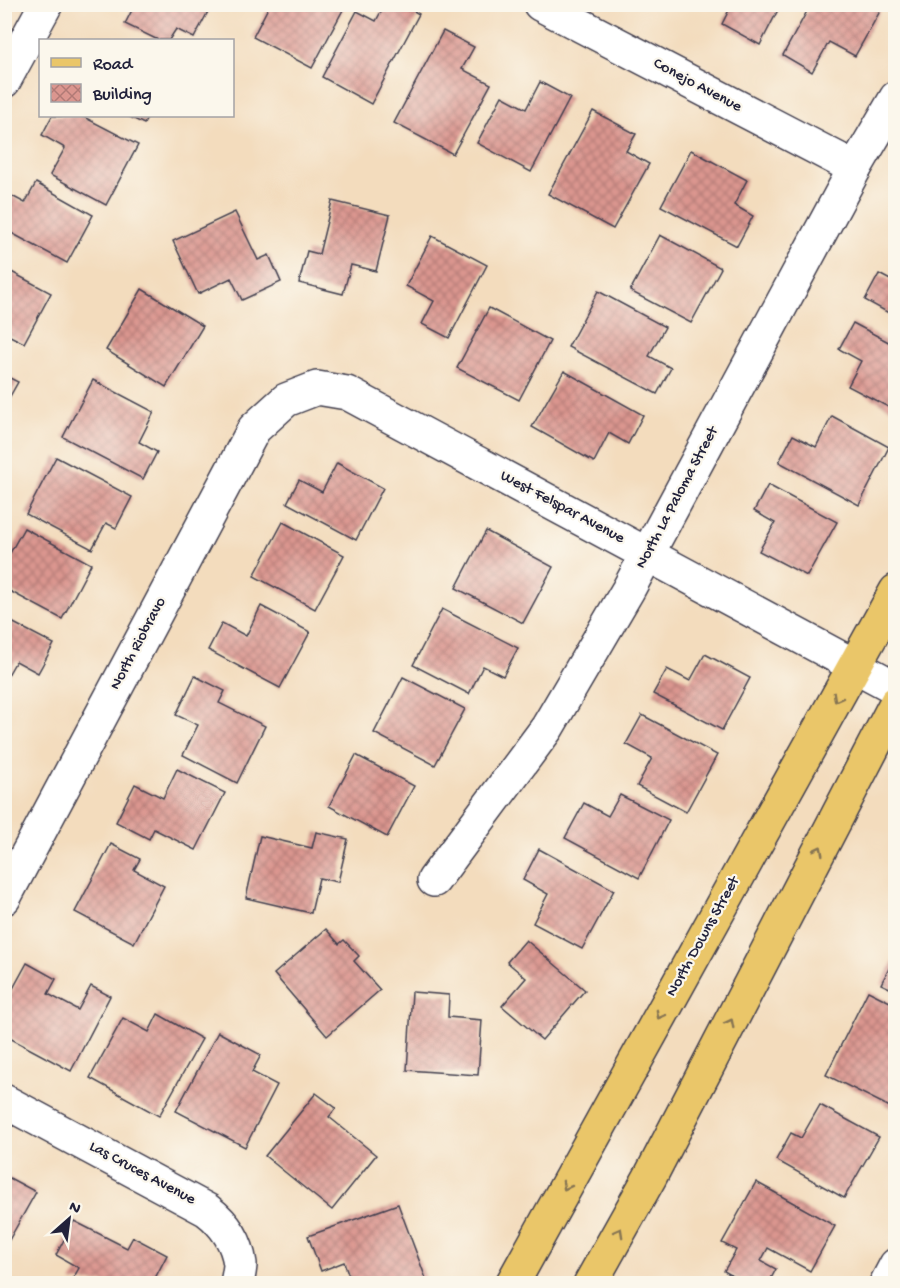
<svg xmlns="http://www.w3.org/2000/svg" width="900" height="1288" viewBox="0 0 900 1288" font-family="'Gochi Hand',sans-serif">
<defs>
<pattern id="building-cross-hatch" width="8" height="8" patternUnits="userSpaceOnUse" patternTransform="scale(1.5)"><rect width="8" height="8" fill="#db968f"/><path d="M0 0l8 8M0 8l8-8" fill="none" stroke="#b17a76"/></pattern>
</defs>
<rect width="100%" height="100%" fill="#fbf7ec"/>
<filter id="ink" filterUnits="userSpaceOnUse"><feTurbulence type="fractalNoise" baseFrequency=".0167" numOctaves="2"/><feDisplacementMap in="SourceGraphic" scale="12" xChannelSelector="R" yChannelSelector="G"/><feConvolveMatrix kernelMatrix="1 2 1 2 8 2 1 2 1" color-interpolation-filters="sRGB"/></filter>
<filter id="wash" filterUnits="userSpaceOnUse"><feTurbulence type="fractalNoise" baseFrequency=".008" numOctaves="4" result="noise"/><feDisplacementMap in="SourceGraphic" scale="24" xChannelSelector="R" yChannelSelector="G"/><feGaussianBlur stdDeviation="1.35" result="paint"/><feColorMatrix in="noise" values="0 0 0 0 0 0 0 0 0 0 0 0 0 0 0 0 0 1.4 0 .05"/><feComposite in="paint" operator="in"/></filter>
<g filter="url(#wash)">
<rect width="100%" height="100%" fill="#f3dcbd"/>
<g id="blocks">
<g fill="url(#building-cross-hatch)">
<polygon points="130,4 212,4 194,38 176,29 169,40 158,40 125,24 134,6"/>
<polygon points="270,4 345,6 312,68 253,37"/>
<polygon points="385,4 401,4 419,14 371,104 322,77 357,11 376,21"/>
<polygon points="728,4 781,4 760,45 722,24 731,6"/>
<polygon points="811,4 884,4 855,56 829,42 812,72 783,55"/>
<polygon points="443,31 474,47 462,69 491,84 453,154 394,123"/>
<polygon points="540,82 570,98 531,172 477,143 502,96 526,109"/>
<polygon points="593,111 636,134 626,151 649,164 613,229 548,194"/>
<polygon points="52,116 82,116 138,145 106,205 50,175 65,148 42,135"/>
<polygon points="128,116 148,116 144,124"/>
<polygon points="691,150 747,180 734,205 753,216 737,246 661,206"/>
<polygon points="36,183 93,215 67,263 4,229 4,206 10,195 25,203"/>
<polygon points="332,201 390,215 376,271 351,265 343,294 299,283 307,251 319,254"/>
<polygon points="235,212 258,260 269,255 281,282 242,300 231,278 198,294 173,241"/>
<polygon points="660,235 721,268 691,323 630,291"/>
<polygon points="432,236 487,265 449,338 422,324 434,301 406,286"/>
<polygon points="4,268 51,293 24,343 4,333"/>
<polygon points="879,274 896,283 896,317 865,300"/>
<polygon points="142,289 203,326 166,387 106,350"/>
<polygon points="598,291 665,327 649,356 671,368 657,394 568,347"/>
<polygon points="489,308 550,341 519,400 457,368"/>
<polygon points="853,323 896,346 894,410 848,386 861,361 839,349"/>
<polygon points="564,371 643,415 628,444 609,433 594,462 532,427"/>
<polygon points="4,375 18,382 4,407"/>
<polygon points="93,380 154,412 139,442 157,452 143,479 63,437"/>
<polygon points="832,416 889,447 859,505 779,462 793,435 816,447"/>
<polygon points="56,457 132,497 116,528 106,523 92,549 26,514"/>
<polygon points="337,463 383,488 356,540 287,503 299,480 322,492"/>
<polygon points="768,485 837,522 807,576 759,551 775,523 754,511"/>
<polygon points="283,522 344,555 315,609 254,576"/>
<polygon points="24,528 91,564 62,619 4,588 4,564"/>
<polygon points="486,531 553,567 523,623 456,588"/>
<polygon points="261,606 310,632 280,688 208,650 222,623 246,636"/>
<polygon points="442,609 518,648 503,676 483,666 469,694 413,665"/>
<polygon points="4,618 54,644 38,673 16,661 4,682"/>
<polygon points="705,654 750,678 722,730 653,694 667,669 690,681"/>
<polygon points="195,676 225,691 219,703 265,726 237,783 183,755 198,725 176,715"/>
<polygon points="403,677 465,709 435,765 374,733"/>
<polygon points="642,715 717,755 686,812 637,786 652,758 626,744"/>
<polygon points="356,755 414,786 387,837 329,806"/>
<polygon points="177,769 225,793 196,850 154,829 149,839 116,822 135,784 163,798"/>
<polygon points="620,795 669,820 639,878 565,838 584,803 608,816"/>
<polygon points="316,832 348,839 338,882 319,878 311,913 246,898 260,836 312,848"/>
<polygon points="111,844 140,859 134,870 164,886 134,943 75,912"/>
<polygon points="539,849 614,890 582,949 533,923 548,894 523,880"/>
<polygon points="326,929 339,944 344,940 359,956 354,961 380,990 327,1036 274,974"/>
<polygon points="526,940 585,990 542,1040 502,1006 526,978 507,962"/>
<polygon points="896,955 896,991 881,984"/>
<polygon points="27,963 56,979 48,994 78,1010 91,986 110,996 71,1071 4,1035 4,1005"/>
<polygon points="868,991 896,1005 896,1102 892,1108 826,1075"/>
<polygon points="412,992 449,995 448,1017 482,1020 478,1075 407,1070"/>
<polygon points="158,1014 202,1039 159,1116 90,1078 123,1018 149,1032"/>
<polygon points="218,1032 261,1055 252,1072 277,1085 245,1147 176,1111"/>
<polygon points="316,1093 336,1108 329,1117 376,1155 332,1210 265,1156"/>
<polygon points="820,1105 879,1137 844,1198 776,1160 791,1133 801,1138"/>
<polygon points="4,1175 36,1192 4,1249"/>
<polygon points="756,1182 835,1226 810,1271 768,1248 761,1261 776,1269 768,1284 747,1284 724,1271 736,1250 722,1243"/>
<polygon points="398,1204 428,1284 352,1284 344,1262 321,1271 308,1236"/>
<polygon points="74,1221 127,1248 133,1237 167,1255 152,1284 71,1282 79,1268 56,1255"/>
</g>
</g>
</g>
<g filter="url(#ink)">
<use href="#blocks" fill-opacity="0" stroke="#413e4e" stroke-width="1.5"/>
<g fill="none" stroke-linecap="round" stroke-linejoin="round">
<g stroke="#413e4e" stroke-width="36">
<g id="minor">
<polyline points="540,4 855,168"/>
<polyline points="4,81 46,4"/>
<polyline points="434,880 547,728 628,590 855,168 896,98"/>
<polyline points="4,898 254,429 286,400 317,388 347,393 896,688"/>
<path d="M4 1101 207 1210C224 1223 237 1241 240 1264 240 1270 238 1277 237 1284"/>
<polyline points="886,1284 896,1265"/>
</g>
</g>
<g stroke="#413e4e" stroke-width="36">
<g id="major">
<polyline points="512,1284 896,591"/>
<polyline points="590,1284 650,1177 896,703"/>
</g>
</g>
<use href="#minor" stroke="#fff" stroke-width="33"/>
<use href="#major" stroke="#eac669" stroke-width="33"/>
</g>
<defs><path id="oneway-chevron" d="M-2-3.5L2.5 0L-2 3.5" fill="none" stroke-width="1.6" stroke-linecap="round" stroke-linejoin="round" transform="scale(1.5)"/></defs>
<g stroke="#867452">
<use href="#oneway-chevron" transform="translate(837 698) rotate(119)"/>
<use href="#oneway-chevron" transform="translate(819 850) rotate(-63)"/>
<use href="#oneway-chevron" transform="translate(660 1015) rotate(119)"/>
<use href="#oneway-chevron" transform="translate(730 1023) rotate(-63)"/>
<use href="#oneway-chevron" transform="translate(566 1186) rotate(119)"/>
<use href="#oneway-chevron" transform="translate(619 1232) rotate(-61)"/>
</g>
</g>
<g text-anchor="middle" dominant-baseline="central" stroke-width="4.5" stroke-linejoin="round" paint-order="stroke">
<g font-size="16" fill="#22223b" stroke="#fbf7ec">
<text transform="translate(697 86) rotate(28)">Conejo Avenue</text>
<text transform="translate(678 498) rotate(-62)">North La Paloma Street</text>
<text transform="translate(562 508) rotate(28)">West Felspar Avenue</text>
<text transform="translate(139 644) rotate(-62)">North Riobravo</text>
<text transform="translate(704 937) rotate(-61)">North Downs Street</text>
<text transform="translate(142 1174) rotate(28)">Las Cruces Avenue</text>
</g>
</g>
<rect width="900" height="1288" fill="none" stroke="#fbf7ec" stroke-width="24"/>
<rect x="39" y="39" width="195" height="78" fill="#fbf7ec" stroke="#a4a2a5" stroke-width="1.5"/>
<rect x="51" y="58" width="30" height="9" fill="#eac669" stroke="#a4a2a5" stroke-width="1.5"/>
<text x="93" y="69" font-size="18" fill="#22223b">Road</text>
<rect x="51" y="84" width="30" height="18" fill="url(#building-cross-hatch)" stroke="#a4a2a5" stroke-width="1.5"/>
<text x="93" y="99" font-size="18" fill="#22223b">Building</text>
<g transform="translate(69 1219) rotate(28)" stroke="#fbf7ec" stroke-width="4.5" paint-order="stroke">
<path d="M0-4.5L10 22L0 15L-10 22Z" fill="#22223b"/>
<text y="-9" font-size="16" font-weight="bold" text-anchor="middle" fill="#22223b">N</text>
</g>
</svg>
